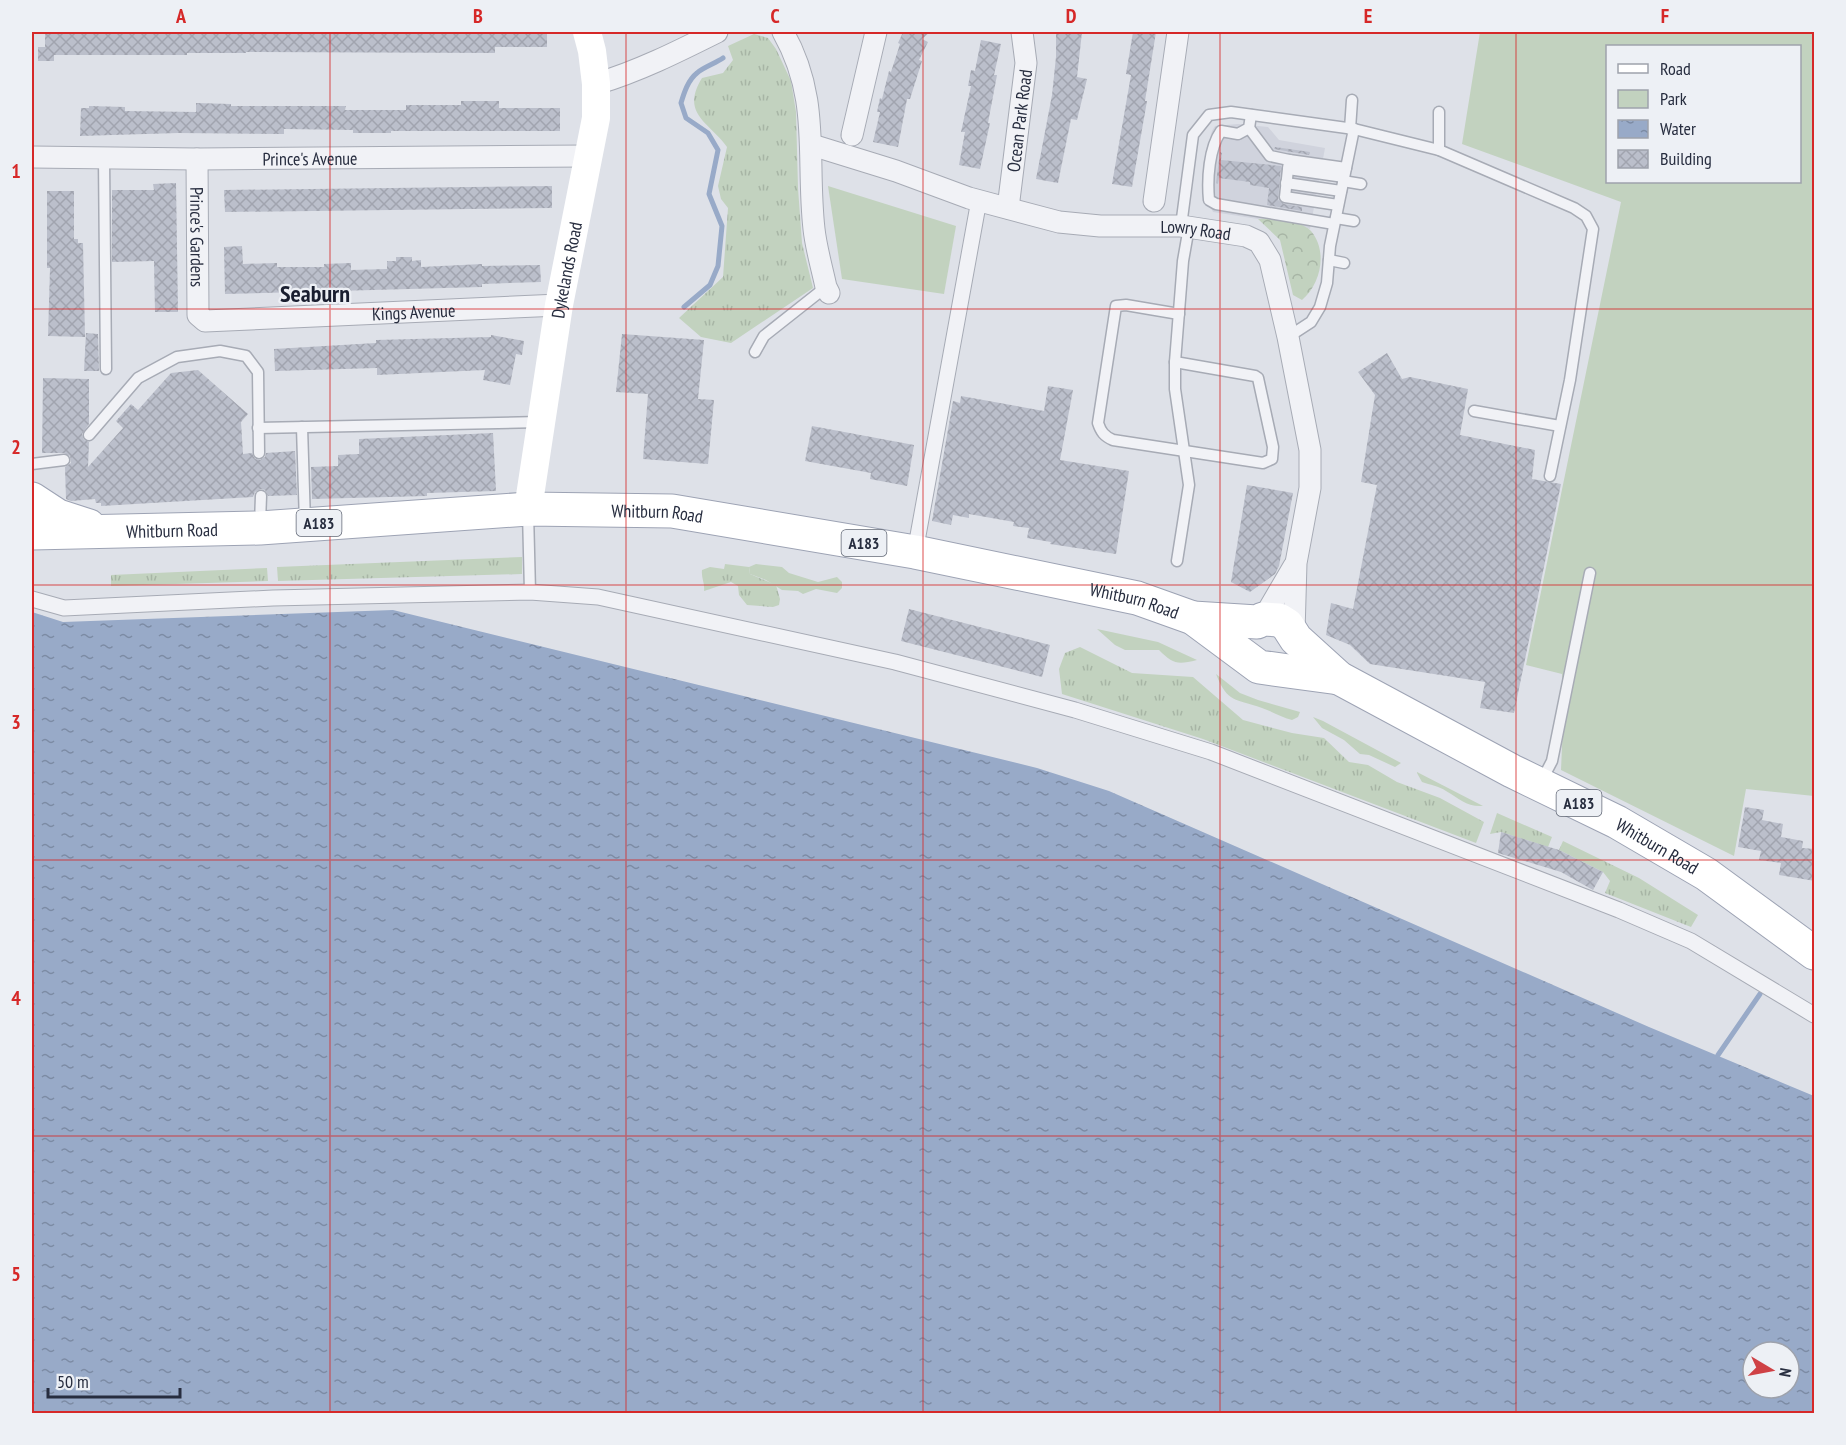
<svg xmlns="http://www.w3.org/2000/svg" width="1846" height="1445" viewBox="0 0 1846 1445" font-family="'PT Sans Narrow',sans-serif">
<defs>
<pattern id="grass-tufts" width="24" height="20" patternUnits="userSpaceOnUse" patternTransform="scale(1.5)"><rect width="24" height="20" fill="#c2d2bf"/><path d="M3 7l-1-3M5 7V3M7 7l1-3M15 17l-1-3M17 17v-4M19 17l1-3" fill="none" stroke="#a7b5a5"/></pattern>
<pattern id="forest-crowns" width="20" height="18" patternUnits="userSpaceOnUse" patternTransform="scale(1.5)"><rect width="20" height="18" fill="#c2d2bf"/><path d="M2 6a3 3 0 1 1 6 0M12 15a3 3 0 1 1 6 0" fill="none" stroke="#a7b5a5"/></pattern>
<pattern id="water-ripples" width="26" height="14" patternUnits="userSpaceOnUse" patternTransform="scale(1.5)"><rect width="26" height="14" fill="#98aac8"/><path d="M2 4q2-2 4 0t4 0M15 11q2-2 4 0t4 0" fill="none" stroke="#7c8ba4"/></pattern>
<pattern id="building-cross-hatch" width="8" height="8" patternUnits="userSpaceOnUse" patternTransform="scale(1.5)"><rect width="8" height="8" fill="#bbbfcb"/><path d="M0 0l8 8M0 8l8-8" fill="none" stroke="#a1a4af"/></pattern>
</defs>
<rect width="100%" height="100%" fill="#dee1e8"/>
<polygon fill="#d0d3dd" points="1238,124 1268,127 1279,140 1325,148 1310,229 1280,218 1258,219 1213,212 1204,195 1206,152 1212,131 1215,126"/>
<g fill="url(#grass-tufts)">
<path d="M754 34 768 38 776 49 791 81 796 112 798 188 802 243 813 288 731 343 701 337 679 318 723 277 728 208 721 199 718 186 727 147C709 122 680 114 702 78L723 73 733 60 728 46Z"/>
<polygon points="522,557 522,574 278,581 277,567"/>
<path d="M725 564 749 567 750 574 776 585 780 599 779 605 773 607 747 605 739 595 738 586 731 582 704 591C705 583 701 578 702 570L710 567 724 569Z"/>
<polygon points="267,568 268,581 111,586 111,575"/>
<polygon points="1080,647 1132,673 1193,677 1243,720 1292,733 1324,738 1349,762 1368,765 1397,782 1440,798 1484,822 1476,843 1203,739 1062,694 1059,669 1065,653"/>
<polygon points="1497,813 1552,837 1548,847 1501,832 1490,834"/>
<polygon points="1563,841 1639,878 1698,915 1691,927 1605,893 1610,881 1603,872 1559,850"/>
</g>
<path fill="url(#forest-crowns)" d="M1280 218C1289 221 1305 224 1311 231 1328 251 1321 284 1302 300L1293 295 1280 240 1258 219Z"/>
<g fill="#c2d2bf" fill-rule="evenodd">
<path d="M1480 32H1814V796L1746 789 1734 856 1561 770 1564 701 1562 674 1526 665 1621 202 1462 144ZM1608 46H1800V182H1608Z"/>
<polygon points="828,186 956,226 944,294 842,279"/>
<polygon points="756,564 782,567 789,573 818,582 837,577 842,582 842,588 837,593 816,589 803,594 798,591 782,590 766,580 750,574 749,567"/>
<path d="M1097 629 1158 642 1197 660C1177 665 1173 664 1159 650H1125L1115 645Z"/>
<path d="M1216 674 1240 693 1258 700 1300 712 1298 717 1292 720C1281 717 1273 712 1262 708 1235 698 1228 704 1216 674Z"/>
<polygon points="1313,717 1323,721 1401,763 1395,767 1369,755 1360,754 1344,740 1322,728"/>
<path d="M1417 773V772L1483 806C1466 807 1460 799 1446 791 1439 786 1430 785 1422 782Z"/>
</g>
<path fill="url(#water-ripples)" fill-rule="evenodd" d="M393 610 1037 768 1109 791 1649 1027 1814 1096V1413H32V612L63 622ZM1753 1352H1789V1388H1753Z"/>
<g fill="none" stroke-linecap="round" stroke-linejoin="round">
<g stroke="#98aac8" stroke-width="5">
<path d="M684 307 710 285 718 266 722 226 709 194 718 150 708 133 686 118 681 103C684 93 688 80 697 73 702 68 716 63 723 58"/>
<polyline points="1718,1055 1760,994"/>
</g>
</g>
<g fill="url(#building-cross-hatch)">
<polygon points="45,32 81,32 81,34 151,34 203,33 203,32 547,32 547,47 495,47 495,53 246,52 246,53 187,53 187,55 54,55 54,61 38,61 38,47 45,47"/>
<polygon points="903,32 930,32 922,39 928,42 919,60 922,61 910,99 907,99 898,147 873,142 880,112 877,112 880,98 882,99 889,71 891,72 900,44 898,43"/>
<polygon points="1056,32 1082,32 1077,77 1087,79 1077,120 1071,119 1058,183 1036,179 1052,95 1056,57"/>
<polygon points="1133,32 1156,32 1145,101 1147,101 1132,187 1112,184 1131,75 1126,74"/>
<polygon points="981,40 1001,44 994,75 997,75 988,123 990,123 980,169 959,165 965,132 961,132 971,86 968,86 971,70 975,71"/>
<polygon points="461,101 499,101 499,108 560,108 560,131 391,131 391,133 353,133 353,130 284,129 284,134 178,133 80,136 81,108 89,108 89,106 125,107 125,111 196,112 196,103 231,104 231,106 346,106 345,110 406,110 406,105 461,105"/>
<polygon points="1275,147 1310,152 1309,155 1274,149"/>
<polygon points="1220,152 1222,153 1221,160 1281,166 1278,200 1284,204 1302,207 1302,211 1267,205 1269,188 1250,185 1250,182 1219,178 1218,184 1216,183"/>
<polygon points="176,183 178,312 155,312 154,261 112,262 112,190 154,190 153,184"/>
<polygon points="552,186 552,208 225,212 224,190"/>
<polygon points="47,191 74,191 74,239 78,239 78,243 83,243 85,337 48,336 50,268 47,268"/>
<polygon points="242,246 243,264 277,263 277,267 324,267 324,264 351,263 351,270 387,269 387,261 396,261 396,257 412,257 412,261 421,260 421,267 482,264 482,266 540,265 541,282 482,284 482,287 225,294 224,247"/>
<polygon points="86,333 98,334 99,371 84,371"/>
<polygon points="622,334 704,340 698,399 714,400 708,464 643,459 648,394 616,392"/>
<polygon points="491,335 524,341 522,355 516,354 510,385 483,380 485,370 377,375 377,368 275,371 274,349 376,343 376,340 491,337"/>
<polygon points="1387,353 1402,379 1410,377 1468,389 1460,435 1535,450 1532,479 1561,484 1514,713 1480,708 1485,682 1370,664 1350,645 1326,635 1331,603 1353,609 1377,485 1361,482 1375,395 1358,372"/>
<polygon points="198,370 248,414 241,422 243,454 252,453 255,459 260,460 265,457 266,453 295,451 297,495 268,496 265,490 261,489 255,492 253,497 101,506 101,503 96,503 95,499 71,501 66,499 65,467 71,463 70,456 64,453 42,453 43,378 89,379 89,424 82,434 84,440 89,442 88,467 123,428 116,421 131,404 138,410 171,373"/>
<polygon points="1048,386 1073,390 1060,460 1129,471 1116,554 1050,544 1051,542 1027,538 1029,528 1013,526 1014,522 969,514 969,518 953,515 951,525 932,521 953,401 960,403 961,396 1044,411"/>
<polygon points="812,426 914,445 907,486 870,479 871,473 805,461"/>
<polygon points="493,433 496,491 427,493 427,496 312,499 311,467 338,466 338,455 359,454 359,439"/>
<polygon points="1247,485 1293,493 1279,566 1275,574 1250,592 1231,582"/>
<polygon points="909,609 1050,645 1042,677 901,641"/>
<polygon points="1745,807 1764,810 1762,820 1783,824 1781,837 1803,841 1802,848 1815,849 1815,881 1779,875 1781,863 1759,860 1761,851 1738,847"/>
<polygon points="1501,832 1559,850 1603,872 1593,890 1561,872 1498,853"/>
</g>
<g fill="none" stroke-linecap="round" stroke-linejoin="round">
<g stroke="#a7abb5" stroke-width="13">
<g id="service">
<path d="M1251 115 1249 128 1238 134 1221 131C1209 148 1207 179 1209 200L1216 204 1334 224"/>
<polyline points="1249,128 1270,156 1289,160 1285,197 1338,205"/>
<polyline points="1350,129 1352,100"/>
<polyline points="1354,129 1439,150 1574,208 1586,216 1593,229 1570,380 1550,476"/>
<polyline points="1439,150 1439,112"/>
<polyline points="104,158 106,369"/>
<polyline points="1289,160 1346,168"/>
<polyline points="1288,169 1344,177"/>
<polyline points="1343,181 1361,184"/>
<polyline points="1286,183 1341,191"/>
<polyline points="1336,218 1354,221"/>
<polyline points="1181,226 1193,135 1209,115 1231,112 1354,129 1330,246 1327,283 1320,307 1311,322 1288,337"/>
<polyline points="1329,260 1344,263"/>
<polyline points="755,352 764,336 826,287"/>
<path d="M1175 362 1255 376 1258 378 1273 447 1272 459 1263 463 1113 440C1104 436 1101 432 1098 423L1116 306 1126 305 1179 314"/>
<polyline points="1474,411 1560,426"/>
<polyline points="302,427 305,523"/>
<polyline points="258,428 540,422"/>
<polyline points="89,435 138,378 177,357 220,351 246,356 258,372 259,453"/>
<polyline points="32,464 64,460"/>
<polyline points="528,512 530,592"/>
<polyline points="260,523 261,496"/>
<polyline points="1177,561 1189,485 1175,389 1175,362 1183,261 1189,227"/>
<polyline points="1541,782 1552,761 1590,573"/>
</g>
</g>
<g stroke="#a7abb5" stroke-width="17">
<g id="pedestrian">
<polyline points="915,552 979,200"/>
<polyline points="32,599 64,608 273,598 530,592 598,597 895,662 1075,710 1211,752 1619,910 1691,941 1814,1015"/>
</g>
</g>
<g stroke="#a7abb5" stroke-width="23">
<g id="minor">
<path d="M783 32C821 99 806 157 814 229 816 248 822 268 826 287L829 293"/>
<path d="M596 84C639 71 677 52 717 32"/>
<polyline points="852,135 876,32"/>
<path id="s1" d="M812 145 896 171 969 198 1059 222 1100 226H1181L1246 236 1259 242 1270 260 1288 337 1310 450V488L1296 563 1294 633"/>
<path id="s2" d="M32 157 197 159 588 156"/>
<path id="s3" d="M197 159 198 315 205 321 559 305"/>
<polyline points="1154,201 1178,32"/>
<path id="s4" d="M1008 208 1026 63 1022 32"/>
<polyline points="1263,619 1294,566"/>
</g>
</g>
<g stroke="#9da3b4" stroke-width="35">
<g id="primary">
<polyline points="32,499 58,516 89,526"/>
<path id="s6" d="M32 533 260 528 528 509 672 511 915 552 1137 598 1193 618 1259 667 1339 678"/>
<path id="s7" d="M1193 618 1257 622 1263 619 1279 620 1287 625 1296 639 1339 678 1512 771 1617 822 1706 874 1814 953"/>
</g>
</g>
<use href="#service" stroke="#f1f2f6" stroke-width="10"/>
<use href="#pedestrian" stroke="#f1f2f6" stroke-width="15"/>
<use href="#minor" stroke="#f1f2f6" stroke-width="21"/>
<path stroke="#fff" stroke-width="28" id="s5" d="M528 509 559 305 596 118V84L592 51 587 32"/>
<use href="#primary" stroke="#fff" stroke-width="33"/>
</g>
<path fill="none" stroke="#d62828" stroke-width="1.5" stroke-opacity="0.55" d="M330 32V1414M626 32V1414M923 32V1414M1220 32V1414M1516 32V1414M32 309H1814M32 585H1814M32 860H1814M32 1136H1814"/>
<g text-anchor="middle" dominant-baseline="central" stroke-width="4.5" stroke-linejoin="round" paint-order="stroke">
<g fill="#edf0f5" stroke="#626876" stroke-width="1.5">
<rect x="296.5" y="510" width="45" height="26" rx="4.5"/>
<rect x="841.5" y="530" width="45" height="26" rx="4.5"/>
<rect x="1556.5" y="790" width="45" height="26" rx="4.5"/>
</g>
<g font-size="16" font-weight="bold" fill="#272d3f">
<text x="319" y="523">A183</text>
<text x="864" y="543">A183</text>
<text x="1579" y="803">A183</text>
</g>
<g font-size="18" fill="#272d3f" stroke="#edf0f5">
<text stroke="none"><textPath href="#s4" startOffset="88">Ocean Park Road</textPath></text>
<text stroke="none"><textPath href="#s2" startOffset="278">Prince's Avenue</textPath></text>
<text stroke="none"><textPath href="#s1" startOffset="396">Lowry Road</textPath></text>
<text stroke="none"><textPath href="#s3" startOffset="78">Prince's Gardens</textPath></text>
<text stroke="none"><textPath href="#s5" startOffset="242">Dykelands Road</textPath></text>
<text stroke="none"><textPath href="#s3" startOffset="374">Kings Avenue</textPath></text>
<text stroke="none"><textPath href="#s6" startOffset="626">Whitburn Road</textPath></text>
<text stroke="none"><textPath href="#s6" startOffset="140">Whitburn Road</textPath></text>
<text stroke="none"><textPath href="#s6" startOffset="1112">Whitburn Road</textPath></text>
<text stroke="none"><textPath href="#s7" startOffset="531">Whitburn Road</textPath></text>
</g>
<g font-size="24" font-weight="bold" fill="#191e2f" stroke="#edf0f5">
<text x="315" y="293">Seaburn</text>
</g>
</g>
<rect width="1846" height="1445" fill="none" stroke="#edf0f5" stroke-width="66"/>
<rect x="1606" y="45" width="195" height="138" fill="#edf0f5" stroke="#9ea2ac" stroke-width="1.5"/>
<rect x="1618" y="64" width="30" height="9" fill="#ffffff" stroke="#9ea2ac" stroke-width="1.5"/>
<text x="1660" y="75" font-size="18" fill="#272d3f">Road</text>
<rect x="1618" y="90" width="30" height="18" fill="#c2d2bf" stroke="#9ea2ac" stroke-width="1.5"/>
<text x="1660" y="105" font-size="18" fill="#272d3f">Park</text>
<rect x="1618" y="120" width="30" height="18" fill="url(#water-ripples)" stroke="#9ea2ac" stroke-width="1.5"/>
<text x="1660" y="135" font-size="18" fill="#272d3f">Water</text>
<rect x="1618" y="150" width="30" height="18" fill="url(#building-cross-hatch)" stroke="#9ea2ac" stroke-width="1.5"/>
<text x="1660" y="165" font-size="18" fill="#272d3f">Building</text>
<g transform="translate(1771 1370) rotate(100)"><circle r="28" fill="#edf0f5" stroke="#9ea2ac" stroke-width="1.5"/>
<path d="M0-4.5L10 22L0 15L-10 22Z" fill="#cf4145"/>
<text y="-9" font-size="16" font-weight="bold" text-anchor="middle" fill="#272d3f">N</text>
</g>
<path d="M48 1388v9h132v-9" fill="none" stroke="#272d3f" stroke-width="3"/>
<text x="57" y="1388" font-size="18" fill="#272d3f" stroke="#edf0f5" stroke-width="4.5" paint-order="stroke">50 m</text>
<rect x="33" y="33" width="1780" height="1379" fill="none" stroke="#d62828" stroke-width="2"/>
<g font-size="20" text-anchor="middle" font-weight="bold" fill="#d62828">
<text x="181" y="23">A</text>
<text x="478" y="23">B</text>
<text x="775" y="23">C</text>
<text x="1071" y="23">D</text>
<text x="1368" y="23">E</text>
<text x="1665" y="23">F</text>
<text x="16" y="178">1</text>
<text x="16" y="454">2</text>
<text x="16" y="729">3</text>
<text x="16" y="1005">4</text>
<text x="16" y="1281">5</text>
</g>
</svg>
